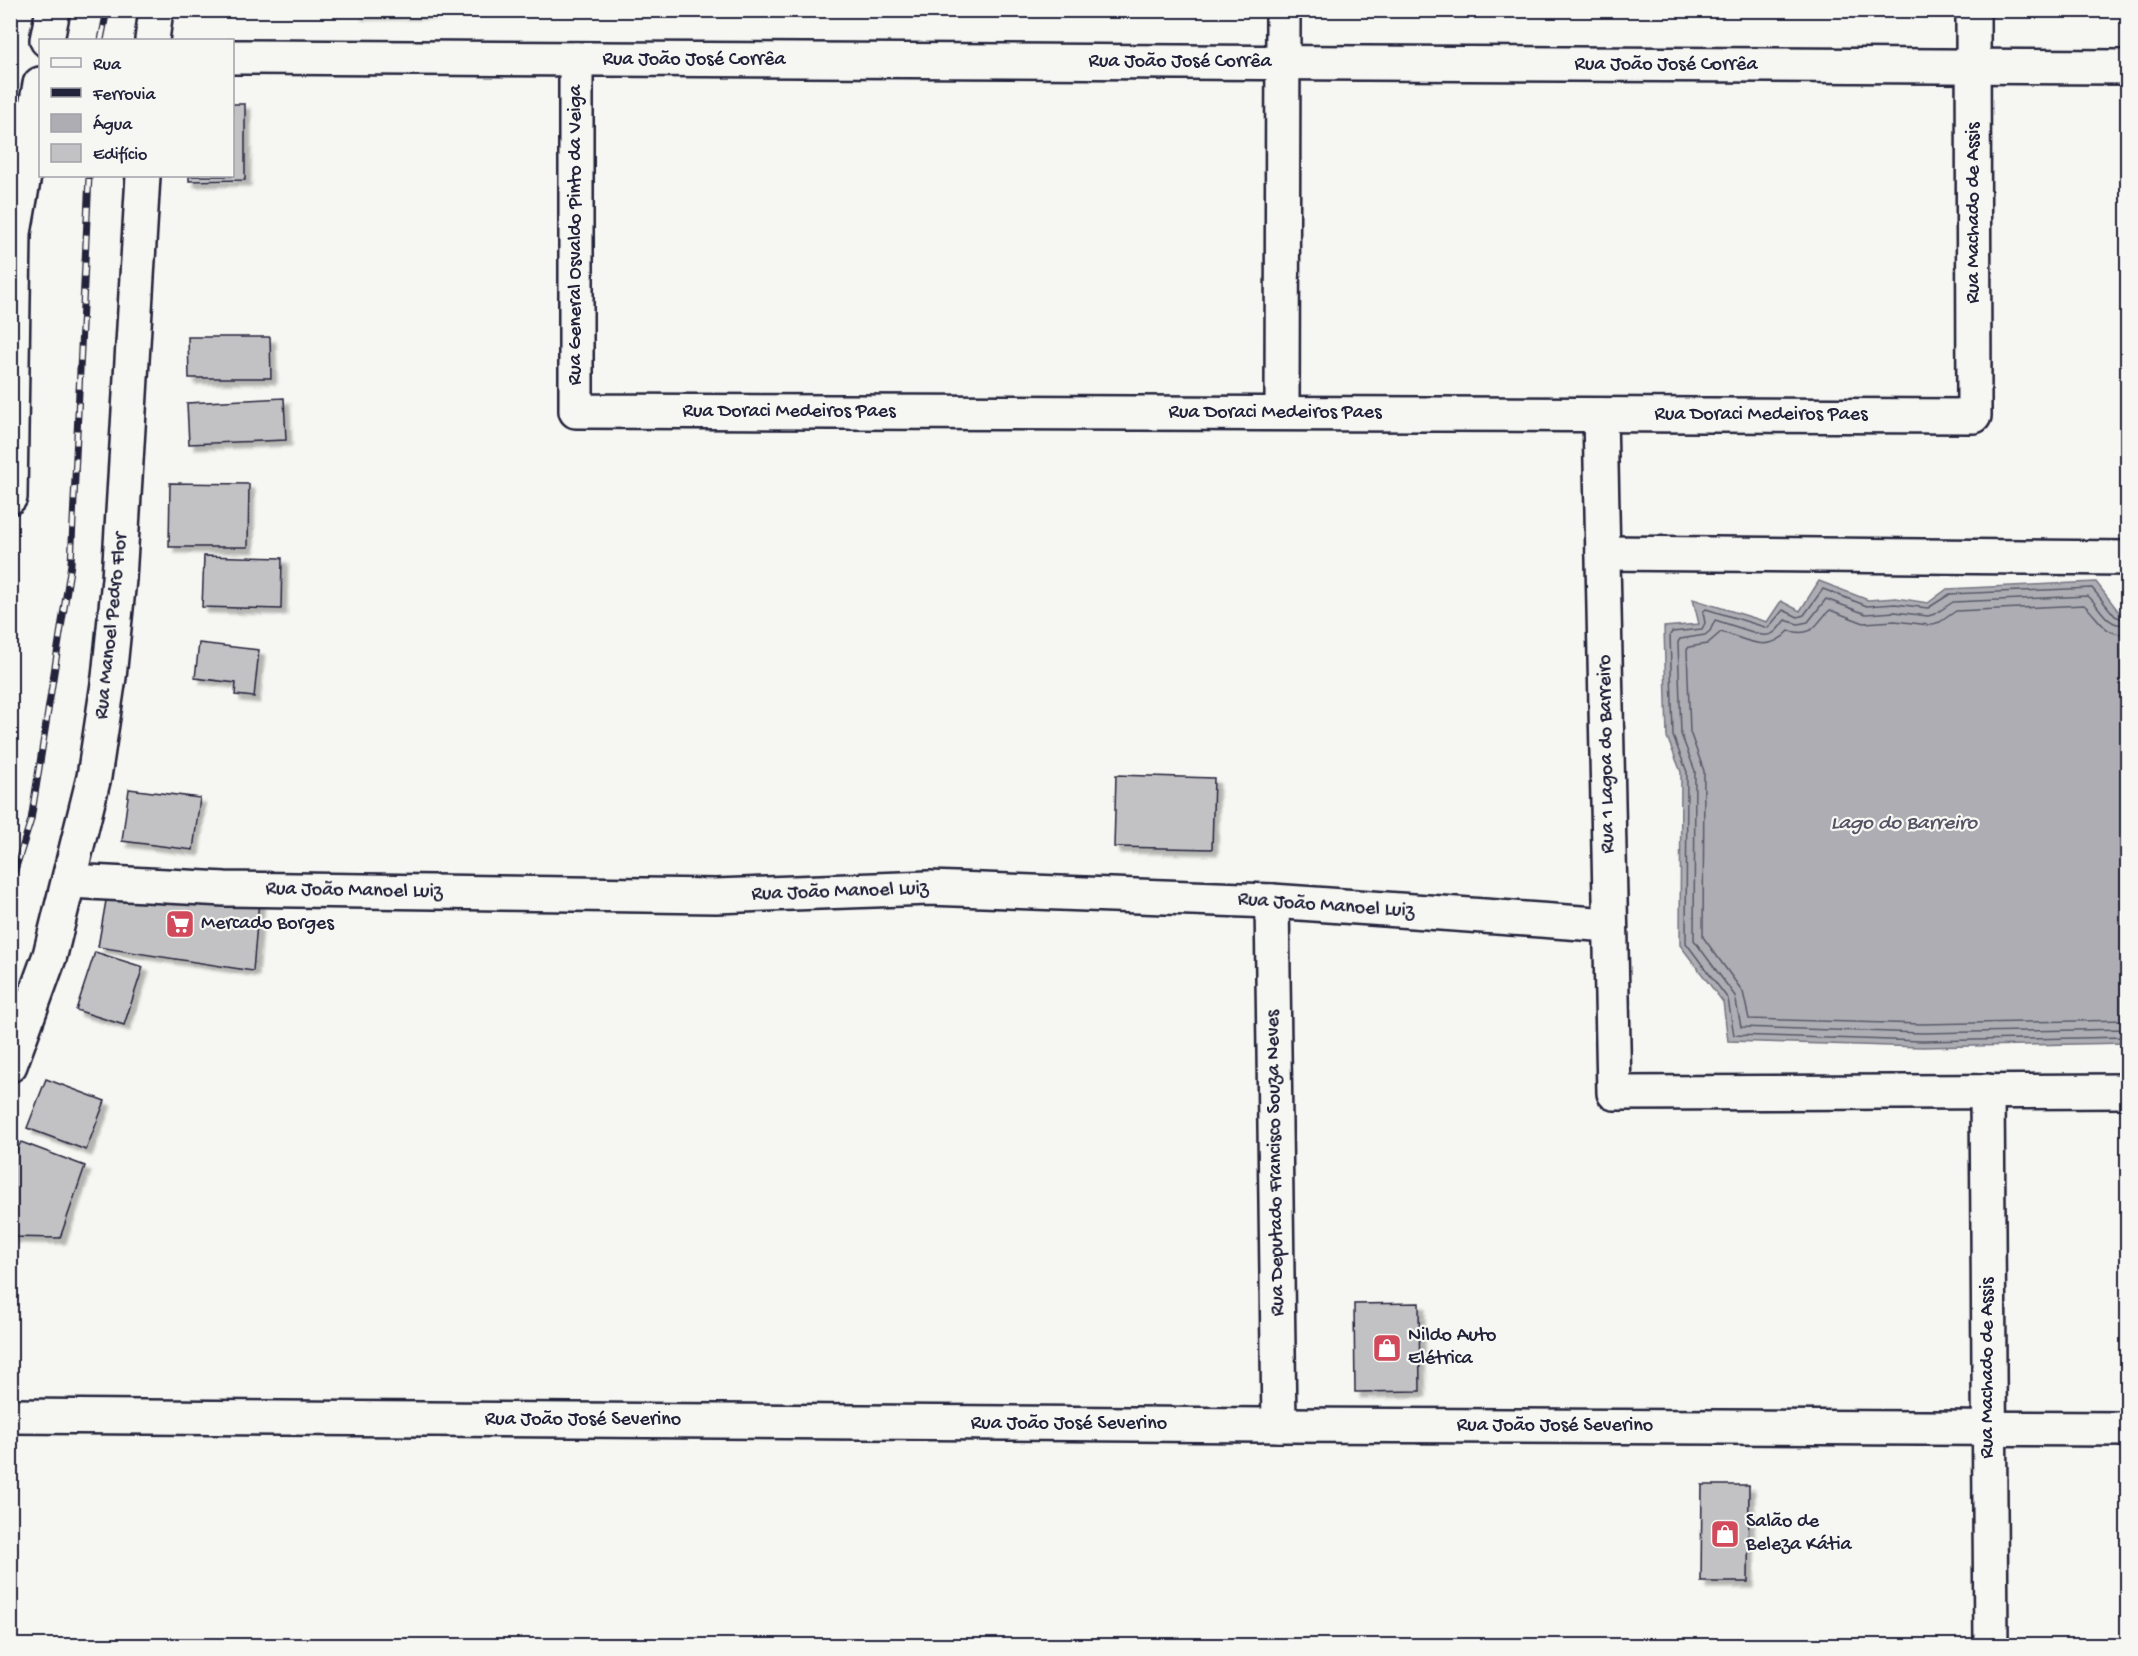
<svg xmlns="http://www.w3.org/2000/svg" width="2138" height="1656" viewBox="0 0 2138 1656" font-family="'Gochi Hand',sans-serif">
<defs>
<filter id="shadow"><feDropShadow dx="5.5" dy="5.5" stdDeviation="1.5" flood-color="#0004"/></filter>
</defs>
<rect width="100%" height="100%" fill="#f6f6f2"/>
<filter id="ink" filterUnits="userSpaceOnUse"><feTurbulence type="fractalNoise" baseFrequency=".0167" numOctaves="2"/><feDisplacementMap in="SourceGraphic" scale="12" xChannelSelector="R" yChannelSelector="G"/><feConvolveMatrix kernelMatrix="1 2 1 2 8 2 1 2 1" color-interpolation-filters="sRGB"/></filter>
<g filter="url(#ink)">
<polygon fill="#adadb3" stroke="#757583" stroke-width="1.5" points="1819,581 1868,600 1896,598 1928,603 1947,589 2096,582 2119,612 2127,610 2127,1043 1922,1047 1728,1041 1723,1002 1680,945 1681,772 1667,737 1664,627 1699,624 1693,599 1767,622 1781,601 1800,611"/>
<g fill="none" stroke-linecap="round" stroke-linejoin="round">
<g stroke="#5a5a6b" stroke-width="1.5">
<polyline points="2128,616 2120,618 2115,616 2092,588 1950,594 1928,608 1895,604 1867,606 1823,589 1804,615 1798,617 1783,610 1768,628 1706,609 1703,612 1705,623 1702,629 1672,632 1670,635 1673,736 1687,772 1686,943 1728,999 1734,1035 1922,1041 2128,1037"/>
<path d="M2128 624C2107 629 2101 607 2088 596L1953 602 1935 614 1928 616 1895 612 1866 614 1826 599 1808 622 1798 624 1785 620C1778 628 1775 637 1762 635L1715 620 1710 631 1705 635 1680 639 1678 642 1681 734 1695 771 1694 940 1735 996 1741 1027 1922 1033 2128 1029"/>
<path d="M2128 633C2104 638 2099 617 2084 605L1956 611 1940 622 1929 625 1895 621 1864 623 1830 610C1814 624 1816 637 1789 631 1767 655 1747 639 1721 632L1707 644 1689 647 1687 650 1690 732 1704 771 1703 937 1743 992 1749 1019 1922 1024 2128 1020"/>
</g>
</g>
<g fill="#c2c2c4" stroke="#22223b" stroke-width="1.5" filter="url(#shadow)">
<polygon points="356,10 445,10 445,13 357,14"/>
<polygon points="232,104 245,104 245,180 189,181 189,176 232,176"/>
<polygon points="188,337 270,337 271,378 189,378"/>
<polygon points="284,398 286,440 189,444 187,403"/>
<polygon points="170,483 249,484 248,547 169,547"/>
<polygon points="204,556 282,558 281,609 202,607"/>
<polygon points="199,643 259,650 254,697 235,695 236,683 195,678"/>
<polygon points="1116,775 1214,778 1212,849 1114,847"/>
<polygon points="129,789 200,798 193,850 122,841"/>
<polygon points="108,889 259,900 253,971 98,947"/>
<polygon points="95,952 143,967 124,1025 76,1010"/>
<polygon points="46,1079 105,1101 86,1150 27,1128"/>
<polygon points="21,1142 85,1166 60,1238 10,1237 10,1164"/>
<polygon points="1419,1303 1420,1391 1355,1392 1354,1304"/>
<polygon points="1702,1485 1749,1485 1748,1582 1701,1582"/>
</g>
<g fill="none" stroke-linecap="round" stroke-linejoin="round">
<g stroke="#22223b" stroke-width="38">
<g id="minor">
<polyline points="232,57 2128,67"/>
<polyline points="576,59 576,411 1974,416 1973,10"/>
<polyline points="1282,413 1283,10"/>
<polyline points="1600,415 1614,1093 2128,1091"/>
<polyline points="1603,553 2128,558"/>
<polyline points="69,881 225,889 716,896 929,888 1272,901 1610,925"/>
<polyline points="1272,901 1279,1425"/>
<polyline points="1987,1091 1991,1646"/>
<polyline points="10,1416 1279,1425 2128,1429"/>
</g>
</g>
<g stroke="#22223b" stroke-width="38">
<g id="tertiary">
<polyline points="47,40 53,10"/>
<polyline points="10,497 14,233 40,84"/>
</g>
</g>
<g stroke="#22223b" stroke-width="38">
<g id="secondary">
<polyline points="152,40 156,10"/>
<polyline points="10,1065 50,955 94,777 109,677 119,579 143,176"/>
</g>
</g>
<use href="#minor" stroke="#f6f6f2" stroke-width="33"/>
<use href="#tertiary" stroke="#f6f6f2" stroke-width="33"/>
<use href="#secondary" stroke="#f6f6f2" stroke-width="33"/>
<g stroke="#22223b" stroke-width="7">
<g id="rail">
<polyline points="101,40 107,10"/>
<polyline points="10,886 31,820 71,564 89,176"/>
</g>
</g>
<use href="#rail" stroke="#f6f6f2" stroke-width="4.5" stroke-dasharray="14" stroke-linecap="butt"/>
</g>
</g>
<defs>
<g id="supermarket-square" transform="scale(1.5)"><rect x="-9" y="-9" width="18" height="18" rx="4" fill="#d1495b" stroke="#f6f6f2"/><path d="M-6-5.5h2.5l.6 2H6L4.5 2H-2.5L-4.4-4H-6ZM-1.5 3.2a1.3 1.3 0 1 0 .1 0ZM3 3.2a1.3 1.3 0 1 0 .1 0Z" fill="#fff"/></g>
<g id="shop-square" transform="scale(1.5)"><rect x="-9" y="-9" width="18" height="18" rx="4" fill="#d1495b" stroke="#f6f6f2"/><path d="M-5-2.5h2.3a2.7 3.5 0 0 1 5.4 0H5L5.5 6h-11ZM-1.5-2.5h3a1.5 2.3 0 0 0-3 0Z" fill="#fff"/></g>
</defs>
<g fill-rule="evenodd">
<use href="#supermarket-square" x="180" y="924"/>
<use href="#shop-square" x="1387" y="1348"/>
<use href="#shop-square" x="1725" y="1534"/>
</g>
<g text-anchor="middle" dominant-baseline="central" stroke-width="4.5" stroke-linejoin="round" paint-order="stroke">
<g font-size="20" fill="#22223b" stroke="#f6f6f2">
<text x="694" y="60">Rua João José Corrêa</text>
<text x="1180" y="62">Rua João José Corrêa</text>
<text x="1666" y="65">Rua João José Corrêa</text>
<text transform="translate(1974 213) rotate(-90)">Rua Machado de Assis</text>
<text transform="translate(576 235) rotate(-90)">Rua General Osvaldo Pinto da Veiga</text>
<text x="789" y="412">Rua Doraci Medeiros Paes</text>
<text x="1275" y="413">Rua Doraci Medeiros Paes</text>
<text x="1761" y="415">Rua Doraci Medeiros Paes</text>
<text transform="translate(112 626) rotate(-84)">Rua Manoel Pedro Flor</text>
<text transform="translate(1607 754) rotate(-91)">Rua 1 Lagoa do Barreiro</text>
<text transform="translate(354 891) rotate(1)">Rua João Manoel Luiz</text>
<text transform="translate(840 892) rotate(-2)">Rua João Manoel Luiz</text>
<text transform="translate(1326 906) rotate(4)">Rua João Manoel Luiz</text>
<text transform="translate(1276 1163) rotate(-91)">Rua Deputado Francisco Souza Neves</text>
<text transform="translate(1988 1368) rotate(-90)">Rua Machado de Assis</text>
<text x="583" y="1420">Rua João José Severino</text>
<text x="1069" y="1424">Rua João José Severino</text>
<text x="1555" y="1426">Rua João José Severino</text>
</g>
<g font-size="20" fill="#22223b" stroke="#f6f6f2" text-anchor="start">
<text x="201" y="924">Mercado Borges</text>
<text x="1408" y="1336">Nildo Auto<tspan x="1408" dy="23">Elétrica</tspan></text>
<text x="1746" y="1522">Salão de<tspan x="1746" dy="23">Beleza Kátia</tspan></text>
</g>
<g font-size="21" font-style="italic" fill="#535365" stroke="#f6f6f2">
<text x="1904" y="824">Lago do Barreiro</text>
</g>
</g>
<rect width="2138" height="1656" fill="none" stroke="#f6f6f2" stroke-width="36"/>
<rect x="18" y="18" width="2102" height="1620" fill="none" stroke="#22223b" stroke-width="2" filter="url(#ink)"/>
<rect x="39" y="39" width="195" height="138" fill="#f6f6f2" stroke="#a1a1a9" stroke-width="1.5"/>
<rect x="51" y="58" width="30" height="9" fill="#f6f6f2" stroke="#a1a1a9" stroke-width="1.5"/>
<text x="93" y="69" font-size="18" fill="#22223b">Rua</text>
<rect x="51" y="88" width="30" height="9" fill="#22223b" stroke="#a1a1a9" stroke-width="1.5"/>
<text x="93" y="99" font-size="18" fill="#22223b">Ferrovia</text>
<rect x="51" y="114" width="30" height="18" fill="#adadb3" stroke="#a1a1a9" stroke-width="1.5"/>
<text x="93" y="129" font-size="18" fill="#22223b">Água</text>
<rect x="51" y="144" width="30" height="18" fill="#c2c2c4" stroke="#a1a1a9" stroke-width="1.5"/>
<text x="93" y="159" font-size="18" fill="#22223b">Edifício</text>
</svg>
